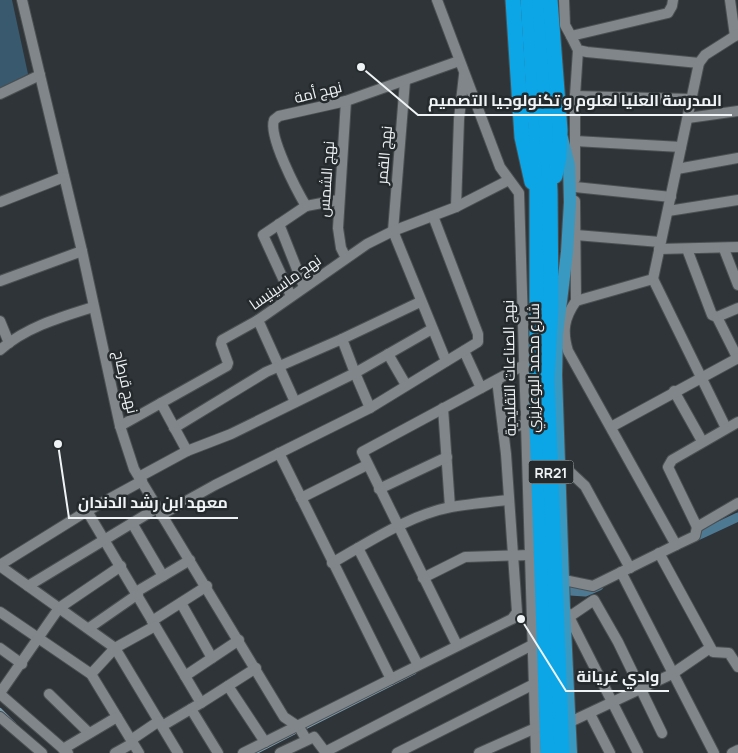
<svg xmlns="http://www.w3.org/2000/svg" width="738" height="753" viewBox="0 0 738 753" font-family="Manrope,Cairo,sans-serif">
<rect width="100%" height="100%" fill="#2f3438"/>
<polygon fill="#395a6e" points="0,0 12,0 28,74 0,88"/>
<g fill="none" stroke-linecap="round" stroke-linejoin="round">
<g stroke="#7e9eb0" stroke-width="2.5">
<polyline points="514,623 521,619"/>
<polyline points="0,709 15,724"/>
<polyline points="304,729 415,673"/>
<polyline points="256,753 299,731"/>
</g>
<g stroke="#4e7993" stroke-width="9">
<polyline points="691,539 738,517"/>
<polyline points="570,591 585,592 599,586"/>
</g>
<g stroke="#4b5052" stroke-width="12">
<g id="minor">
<polyline points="22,0 82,251 120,426 134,469 284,717 299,727 306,739"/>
<polyline points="437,0 500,167 519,193 536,753"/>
<polyline points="564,0 565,25 571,36 668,13 672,6 673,0"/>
<polyline points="730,0 735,36"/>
<polyline points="571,36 578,50 587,52 699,63"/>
<polyline points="405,81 393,231 446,361"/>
<polyline points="0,94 40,75"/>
<polyline points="575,96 691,99"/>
<polyline points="346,101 338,228 341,248 346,258"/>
<polyline points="688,118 738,111"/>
<polyline points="575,141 681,147"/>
<polyline points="677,169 738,158"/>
<polyline points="575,179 575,96 578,50"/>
<polyline points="575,187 671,197"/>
<path d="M338 200 306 206C297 191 268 136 274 120L279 116 346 101 459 61"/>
<path d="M575 201 576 301C564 318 562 331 568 351L676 545 695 536 697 527"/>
<polyline points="0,202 64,177"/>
<polyline points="456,207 459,119 464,75"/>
<polyline points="668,211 738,200"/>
<polyline points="279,224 304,287"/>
<polyline points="576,235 660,242"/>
<polyline points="659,249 738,247"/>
<polyline points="687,249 712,315 717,317 738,308"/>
<polyline points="724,249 738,285"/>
<polyline points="653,279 726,428"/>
<polyline points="0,281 82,251"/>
<polyline points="291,296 263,235 306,206"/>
<polyline points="576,301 653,279 699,63 705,55 738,34"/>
<polyline points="717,317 738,359"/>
<polyline points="258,320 295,402"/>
<polyline points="0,321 9,343"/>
<path d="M0 350C26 327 61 317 93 307"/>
<polyline points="464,351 481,388"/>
<polyline points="388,354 406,385"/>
<polyline points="674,391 702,441"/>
<polyline points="370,408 355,373 432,329"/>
<polyline points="443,408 450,507"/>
<polyline points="738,422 672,460 668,467 697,527 738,503"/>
<polyline points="120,426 161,403"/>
<polyline points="611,427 738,358"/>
<polyline points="174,428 266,372 342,339"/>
<polyline points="503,430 526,424"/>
<polyline points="187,451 161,403 227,366 228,363 221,344 222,340 258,320 367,244 393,231 456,207 509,180"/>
<polyline points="279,453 391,679 512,619 517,612 506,454 497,380"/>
<polyline points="555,458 585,486 630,568"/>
<polyline points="139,477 187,451 231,434 355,373 342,339 420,302"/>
<polyline points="379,489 447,457"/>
<polyline points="301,498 367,465"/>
<polyline points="87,511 201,703 162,726"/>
<polyline points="161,515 215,485 370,408 478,342 478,334 433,216"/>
<polyline points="132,523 163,576"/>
<polyline points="358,548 418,665"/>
<polyline points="659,553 713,652 729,653 738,667"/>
<path d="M332 563C369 542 409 515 451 507 470 504 489 502 508 500"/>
<polyline points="0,565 87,511 142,481"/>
<polyline points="0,566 115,648 178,753"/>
<polyline points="621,572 714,753"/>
<polyline points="423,578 465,557 529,555"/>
<polyline points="564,580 593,586 676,545"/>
<polyline points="28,586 157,508"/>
<polyline points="136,592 190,560"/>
<polyline points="181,603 212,658"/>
<polyline points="566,611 638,753"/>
<polyline points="0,612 91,674 139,753"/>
<polyline points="569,617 594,600 618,642 662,733"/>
<polyline points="152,621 207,586"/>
<polyline points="89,628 138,594"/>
<polyline points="457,645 362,452 524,365"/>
<polyline points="0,648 22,664"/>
<polyline points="91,674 115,648 155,626"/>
<polyline points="185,676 239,640"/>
<polyline points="228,686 265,742"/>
<polyline points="0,693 59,608 121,566"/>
<polyline points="0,694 68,753"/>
<polyline points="49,694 89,733"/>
<polyline points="201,703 256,668"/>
<polyline points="191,709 218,753"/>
<polyline points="590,714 610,753"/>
<polyline points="0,717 42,753"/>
<polyline points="570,722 672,674 710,648"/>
<polyline points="131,740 159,721"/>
<polyline points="63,749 117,717"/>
<polyline points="325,752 538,642"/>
<polyline points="115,753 133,743"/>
<polyline points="243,753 391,679"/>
<polyline points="280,753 314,737 326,753"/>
<polyline points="397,753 534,684"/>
<polyline points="479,753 540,726"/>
<polyline points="732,753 738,750"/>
</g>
</g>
<g stroke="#4b5052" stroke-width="14">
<polyline id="major" points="562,138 569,165 570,202 567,252 557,334 556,375 564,608 571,753"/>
</g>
<g stroke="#4b5052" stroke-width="17">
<g id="highway">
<polyline points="513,0 522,137 532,182"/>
<polyline points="528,0 537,145 537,424 548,753"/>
<polyline points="540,0 550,192 551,307 547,380 562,753"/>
<polyline points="550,0 560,130 559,157 555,176"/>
</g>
</g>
<use href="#minor" stroke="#80868a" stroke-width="10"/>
<use href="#major" stroke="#3a99c1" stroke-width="12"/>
<use href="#highway" stroke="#0ca6e6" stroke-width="15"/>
</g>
<g text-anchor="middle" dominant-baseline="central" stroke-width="5" stroke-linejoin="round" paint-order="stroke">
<rect fill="#252a2d" stroke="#b2b7b9" stroke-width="1" x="528.5" y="460.5" width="45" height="23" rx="4"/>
<g font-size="14" font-weight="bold" fill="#eff3f5">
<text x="551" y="472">RR21</text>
</g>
<g font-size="15" fill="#eff3f5" stroke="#252a2d">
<text transform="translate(318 92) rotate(-14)">نهج أمة</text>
<text transform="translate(384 155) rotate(-85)">نهج القمر</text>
<text transform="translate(326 179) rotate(-86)">نهج الشمس</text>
<text transform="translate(285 282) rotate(-35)">نهج ماسينيسا</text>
<text transform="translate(509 368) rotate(-91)">نهج الصناعات التقليدية</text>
<text transform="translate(533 368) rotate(-90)">شارع محمد البوعزيزي</text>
<text transform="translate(126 382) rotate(77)">نهج قرطاج</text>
</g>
</g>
<path fill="none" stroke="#eff3f5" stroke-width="2" d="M361 67L418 115H732M58 444L69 518H238M521 619L566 691H669"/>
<g fill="#eff3f5" stroke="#252a2d" stroke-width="2">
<circle cx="361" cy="67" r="5"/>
<circle cx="58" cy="444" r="5"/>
<circle cx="521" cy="619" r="5"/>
</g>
<g font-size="16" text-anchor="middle" font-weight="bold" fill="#eff3f5" stroke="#252a2d" stroke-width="5" stroke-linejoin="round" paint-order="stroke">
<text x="575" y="106">المدرسة العليا لعلوم و تكنولوجيا التصميم</text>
<text x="153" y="508">معهد ابن رشد الدندان</text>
<text x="618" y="682">وادي غريانة</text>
</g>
</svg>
